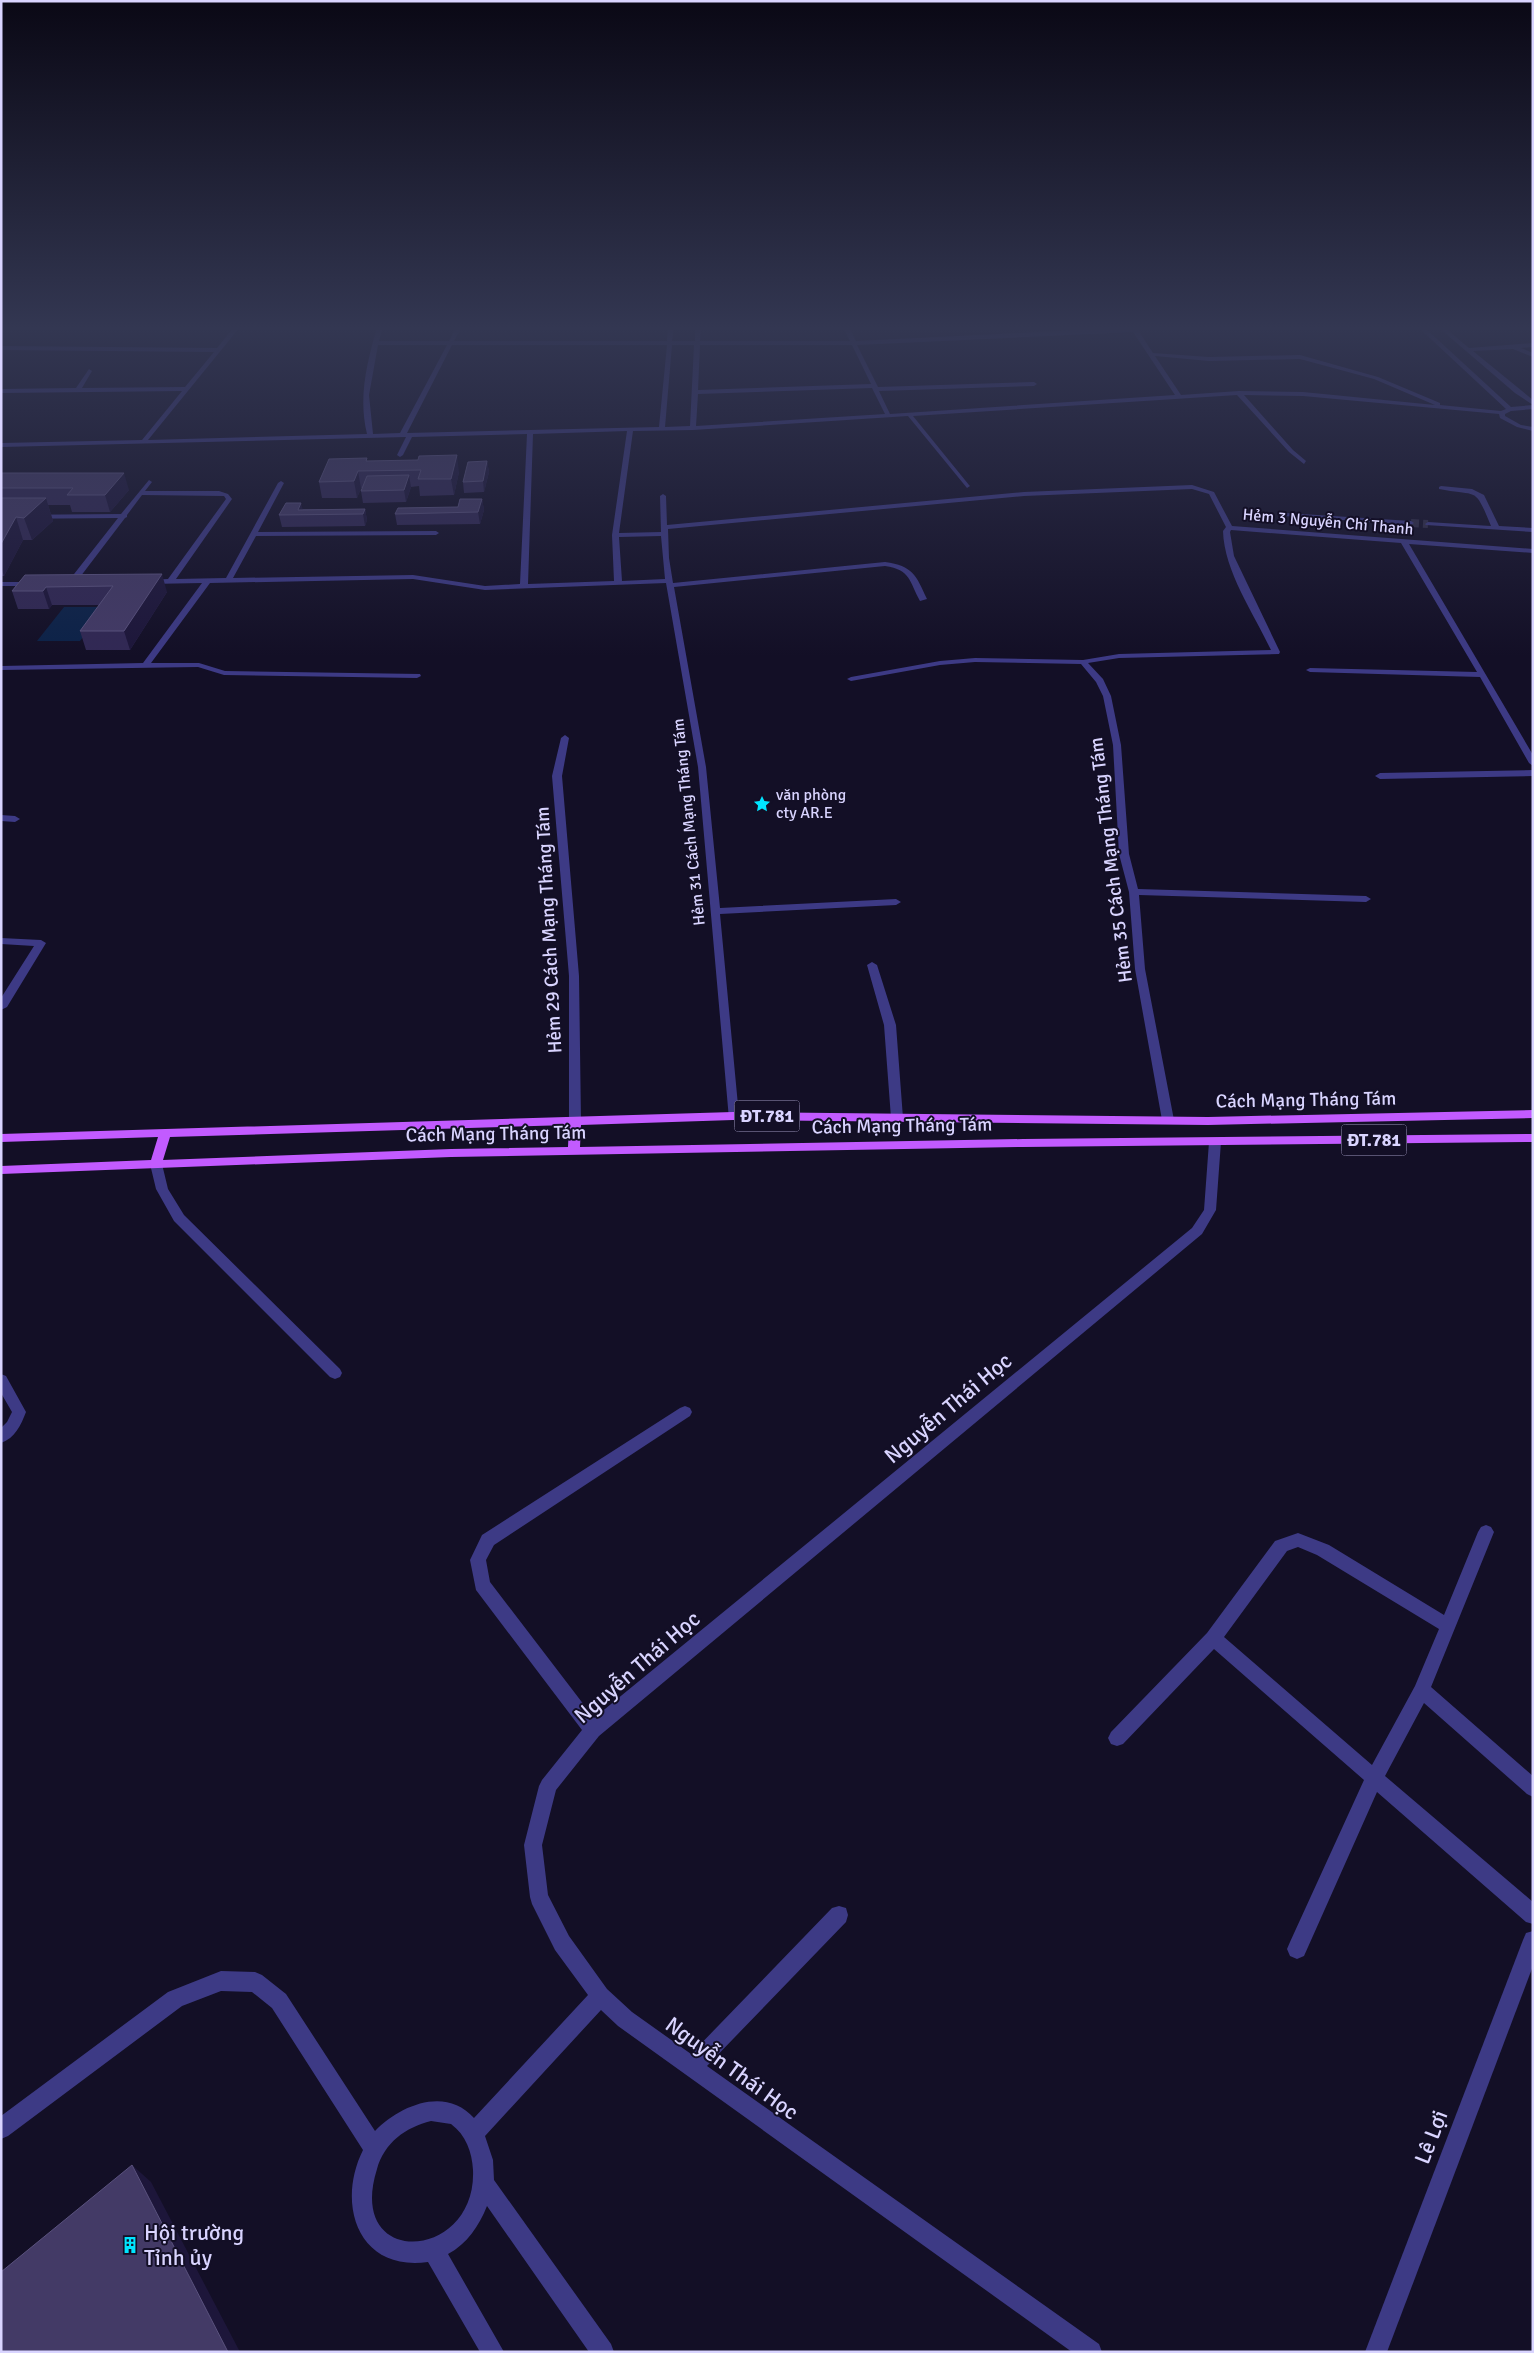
<svg xmlns="http://www.w3.org/2000/svg" width="1534" height="2353" viewBox="0 0 1534 2353" font-family="Signika,sans-serif">
<rect width="100%" height="100%" fill="#130f26"/>
<polygon fill="#0c2248" points="64,607 106,607 80,641 37,641"/>
<g fill="none" stroke-linecap="round" stroke-linejoin="round">
<polyline stroke="#312d47" stroke-width="8" stroke-dasharray="8 4" stroke-linecap="butt" points="1411,523 1428,524"/>
<g fill="#3d3a85" fill-rule="evenodd">
<path d="M234 327H240L148 440 367 434C358 397 367 363 377 327H383L379 341H449L456 327H462L454 341H667L668 327H674L672 341H695V327H701L700 341H850L843 327H849L856 341 1136 327 1153 353 1209 357 1300 355 1378 377 1440 403V405L1501 411 1506 409 1418 327H1424L1511 407 1533 405V409L1511 411 1505 414V416L1521 425 1533 427V431L1517 427 1500 418 1499 414 1303 396 1244 395 1293 450 1306 461 1304 464 1289 452 1237 395 913 416 969 485 970 486 967 488 908 416 693 430 633 431 619 533 661 532 660 496 663 494 666 496 667 525 1024 492 1192 485 1214 492 1232 526 1533 549V553L1409 544 1533 755V766L1529 763 1480 677 1310 672 1306 670 1310 668 1477 672 1401 543 1231 530 1230 532 1234 556 1280 652 1279 654 1119 658 1088 663 1103 679 1111 696 1121 745 1129 854 1138 889 1366 896 1371 899 1366 902 1139 895 1145 969 1174 1120 1168 1124 1162 1120 1135 969 1129 892 1119 854 1113 745 1103 696 1096 682 1081 664 975 662 940 665 851 681 847 679 851 677 940 661 975 658 1083 660 1119 654 1271 650C1254 614 1224 571 1223 531L1226 527 1209 494 1192 489 1024 496 668 529 669 558 673 583 885 562C913 566 916 575 927 599L920 601C909 581 911 570 885 566L674 587 706 767 720 908 896 899 901 902 896 905 720 914 739 1116 733 1120 729 1119 698 767 666 583 485 590 413 579 210 583 151 663H199L225 671 420 674 421 676 417 678 224 675 198 667 1 670V666L143 663 202 583 149 584 145 582 149 580 168 579 226 499 224 496 142 495 127 515V517L125 518 74 585H71L67 583 118 518 1 519V515L121 514 149 480 152 482 145 491H219L228 494 232 499 176 579 226 578 278 483 281 481 284 483 258 532 436 531 439 533 436 535 256 536 233 578 413 575 485 586 520 584 527 434 412 437 403 455 400 457 397 455 406 437 1 447V443L142 440 182 391 1 393V389L76 388 89 369 92 371 82 388 185 387 214 352 1 350V346L217 348ZM1133 332 1175 395 890 414 879 391 1034 386 1037 384 1034 382 878 387 857 345ZM378 345H447L400 433 373 434 369 395ZM452 345H667L659 427 407 433ZM672 345H694L690 426 665 427ZM700 345H852L871 384 698 390ZM1155 356 1209 361 1300 359 1374 379 1435 405 1303 392 1239 391 1181 395ZM872 388 885 414 696 426 698 394ZM627 431 612 535 614 581 528 584 533 434ZM661 536 665 579 622 581 619 537Z"/>
<polygon points="1438,327 1444,327 1469,348 1533,343 1533,347 1521,348 1533,353 1533,357 1513,349 1473,351 1533,400 1533,405 1515,393"/>
<path d="M1441 486 1472 489 1484 495 1499 526 1533 528V532L1426 525 1425 524 1428 522 1491 526C1474 485 1479 497 1439 489V487Z"/>
<polygon points="1286,513 1411,521 1414,523 1411,525 1284,516 1284,514"/>
<polygon points="1,582 34,582 38,584 34,586 1,586"/>
<polygon points="565,735 569,738 562,776 579,976 581,1121 575,1125 569,1121 569,976 552,776 561,738"/>
<polygon points="1533,770 1533,776 1380,779 1375,776 1380,773"/>
<polygon points="1,815 15,816 20,819 15,822 1,821"/>
<polygon points="1,938 41,940 46,943 7,1007 1,1010 1,998 34,946 1,944"/>
<polygon points="872,962 877,965 896,1025 903,1118 897,1122 891,1118 884,1025 867,965"/>
<path d="M1215 1138 1221 1142 1216 1210 1202 1234 599 1736 556 1790 542 1845 548 1895 569 1936 607 1989 632 2012 691 2054 832 1908 839 1906 846 1908 848 1915 846 1922 707 2066 1099 2344 1102 2352H1072L618 2026 601 2010 485 2136 493 2160 494 2180 611 2344 614 2352H589L487 2206C479 2226 467 2244 448 2254L504 2352H480L428 2262C358 2272 336 2204 363 2150L272 2008 252 1992 221 1991 182 2006 8 2136 1 2139V2116L168 1992 221 1971 255 1972 262 1975 286 1994 375 2131C400 2105 446 2086 474 2118L588 1995 555 1950 532 1904 530 1897 524 1845 539 1786 542 1780 582 1730 476 1590 470 1560 482 1535 680 1408 685 1406 690 1408 692 1412 690 1416 494 1545 486 1560 490 1582 594 1718 1192 1228 1204 1210 1209 1142ZM431 2121 451 2124C466 2135 472 2152 473 2170 477 2261 345 2270 377 2169 384 2143 406 2127 431 2121Z"/>
<polygon points="156,1160 162,1164 168,1189 184,1215 340,1369 342,1373 340,1377 335,1379 330,1377 174,1221 156,1189 150,1164"/>
<path d="M1 1374 6 1376 26 1412C21 1425 15 1438 1 1443V1428L7 1422 12 1412 1 1393Z"/>
<path d="M1486 1525 1491 1527 1494 1532 1431 1687 1533 1776V1797L1527 1794 1424 1703 1385 1776 1533 1902V1924L1526 1922 1377 1792 1304 1956 1297 1959 1290 1956 1287 1949 1290 1942 1364 1780 1214 1649 1123 1744 1117 1746 1111 1744 1108 1738 1111 1732 1207 1633 1275 1541 1298 1533 1329 1545 1444 1615 1478 1532 1481 1527ZM1298 1547 1317 1555 1439 1629 1415 1686 1372 1765 1224 1637 1287 1551Z"/>
<polygon points="1533,1931 1533,1966 1387,2352 1365,2352 1523,1940 1526,1933"/>
</g>
<path fill="#c25bff" fill-rule="evenodd" d="M1533 1110V1118L1208 1125 733 1120 581 1125 580 1147 1023 1139 1533 1134V1142L1023 1147 451 1157 1 1174V1166L151 1160 158 1137 1 1142V1134L733 1112 1208 1117ZM569 1125 568 1147 451 1149 163 1160 170 1137Z"/>
</g>
<g fill="#312854">
<polygon points="367,458 367,461 459,472 454,495 420,496 419,486 411,487 406,502 363,503 361,491 363,488 361,488 357,498 322,498 319,482"/>
<polygon points="487,461 489,472 484,492 464,493 463,482"/>
<polygon points="1,473 129,490 110,512 72,512 70,505 48,505 53,521 32,540 23,540 4,576 1,576"/>
<polygon points="482,499 484,510 480,524 397,525 395,514 458,507"/>
<polygon points="303,509 365,509 367,520 365,526 282,527 279,515"/>
<polygon points="25,575 167,592 130,650 86,650 80,631 100,605 52,605 49,609 18,609 12,591"/>
</g>
<g fill="#1d163a">
<polygon points="457,455 459,472 454,495 451,479"/>
<polygon points="487,461 489,472 484,492 483,481"/>
<polygon points="358,471 361,488 357,498 354,481"/>
<polygon points="124,473 129,490 110,512 105,495"/>
<polygon points="409,475 411,487 406,502 404,490"/>
<polygon points="46,498 53,521 32,540 24,518"/>
<polygon points="482,499 484,510 480,524 478,512"/>
<polygon points="301,503 304,514 298,510"/>
<polygon points="365,509 367,520 365,526 363,514"/>
<polygon points="16,517 23,540 4,576 1,567 1,544"/>
<polygon points="162,574 167,592 130,650 124,631"/>
<polygon points="46,587 52,605 49,609 43,591"/>
<polygon points="132,2165 151,2182 240,2352 228,2352"/>
</g>
<g fill="#433a66" stroke="#5a527e">
<polygon points="457,455 451,479 418,479 421,470 358,471 354,481 319,482 329,459 367,458 366,461 418,460 419,456"/>
<polygon points="487,461 483,481 463,482 468,462"/>
<polygon points="1,473 124,473 105,495 67,495 73,488 1,488"/>
<polygon points="409,475 404,490 361,491 367,476"/>
<polygon points="1,498 46,498 24,518 16,517 1,544"/>
<polygon points="460,499 482,499 478,512 395,514 398,508 458,507"/>
<polygon points="286,503 301,503 298,510 365,509 363,514 279,515"/>
<polygon points="162,574 124,631 80,631 113,586 46,587 43,591 12,591 25,575"/>
<polygon points="132,2165 228,2352 1,2352 1,2272"/>
</g>
<linearGradient id="sky" x2="0" y2="1"><stop stop-color="#0a0815"/><stop offset="0.5" stop-color="#333752"/><stop offset="1" stop-color="#333752" stop-opacity="0"/></linearGradient>
<rect width="1534" height="656" fill="url(#sky)"/>
<defs>
<g id="sight-bare" transform="scale(1.35)"><path d="M0-6L1.8-2.2L6-1.7L2.9 1.2L3.7 5.4L0 3.3L-3.7 5.4L-2.9 1.2L-6-1.7L-1.8-2.2Z" fill="#00e5ff" stroke="#130f26" stroke-width="2.5" paint-order="stroke"/></g>
<g id="building-bare" transform="scale(1.35)"><path d="M-4-6H4V6H1V3H-1V6H-4ZM-2.5-4.3h1.7v1.8h-1.7ZM.8-4.3h1.7v1.8H.8ZM-2.5-1h1.7V.8h-1.7ZM.8-1h1.7V.8H.8Z" fill="#00e5ff" stroke="#130f26" stroke-width="2.5" paint-order="stroke"/></g>
</defs>
<g fill-rule="evenodd">
<use href="#sight-bare" x="762" y="804"/>
<use href="#building-bare" x="130" y="2245"/>
</g>
<g text-anchor="middle" dominant-baseline="central" stroke-width="4" stroke-linejoin="round" paint-order="stroke">
<g font-size="16" fill="#d9d4ff" stroke="#130f26">
<text transform="translate(1328 522) rotate(5)">Hẻm 3 Nguyễn Chí Thanh</text>
<text transform="translate(689 822) rotate(-96)">Hẻm 31 Cách Mạng Tháng Tám</text>
</g>
<g font-size="16" fill="#d9d4ff" stroke="#130f26" text-anchor="start">
<text x="776" y="795">văn phòng<tspan x="776" dy="18">cty AR.E</tspan></text>
</g>
<g fill="#130f26" stroke="#9e99be" stroke-width="1">
<rect x="734.5" y="1100.5" width="65" height="31" rx="4"/>
<rect x="1341.5" y="1124.5" width="65" height="31" rx="4"/>
</g>
<g font-size="18" font-weight="bold" fill="#d9d4ff">
<text x="767" y="1116">ĐT.781</text>
<text x="1374" y="1140">ĐT.781</text>
</g>
<g font-size="19" fill="#d9d4ff" stroke="#130f26">
<text transform="translate(1111 860) rotate(-97)">Hẻm 35 Cách Mạng Tháng Tám</text>
<text transform="translate(549 930) rotate(-93)">Hẻm 29 Cách Mạng Tháng Tám</text>
<text transform="translate(1306 1100) rotate(-1)">Cách Mạng Tháng Tám</text>
<text transform="translate(902 1126) rotate(-1)">Cách Mạng Tháng Tám</text>
<text transform="translate(496 1134) rotate(-1)">Cách Mạng Tháng Tám</text>
</g>
<g font-size="22" fill="#d9d4ff" stroke="#130f26">
<text transform="translate(948 1408) rotate(-40)">Nguyễn Thái Học</text>
<text transform="translate(637 1667) rotate(-41)">Nguyễn Thái Học</text>
<text transform="translate(732 2068) rotate(36)">Nguyễn Thái Học</text>
<text transform="translate(1431 2137) rotate(-69)">Lê Lợi</text>
</g>
<g font-size="22" fill="#d9d4ff" stroke="#130f26" text-anchor="start">
<text x="144" y="2232">Hội trường<tspan x="144" dy="25">Tỉnh ủy</tspan></text>
</g>
</g>
<rect width="1534" height="2353" fill="none" stroke="#d9d4ff" stroke-width="5"/>
</svg>
